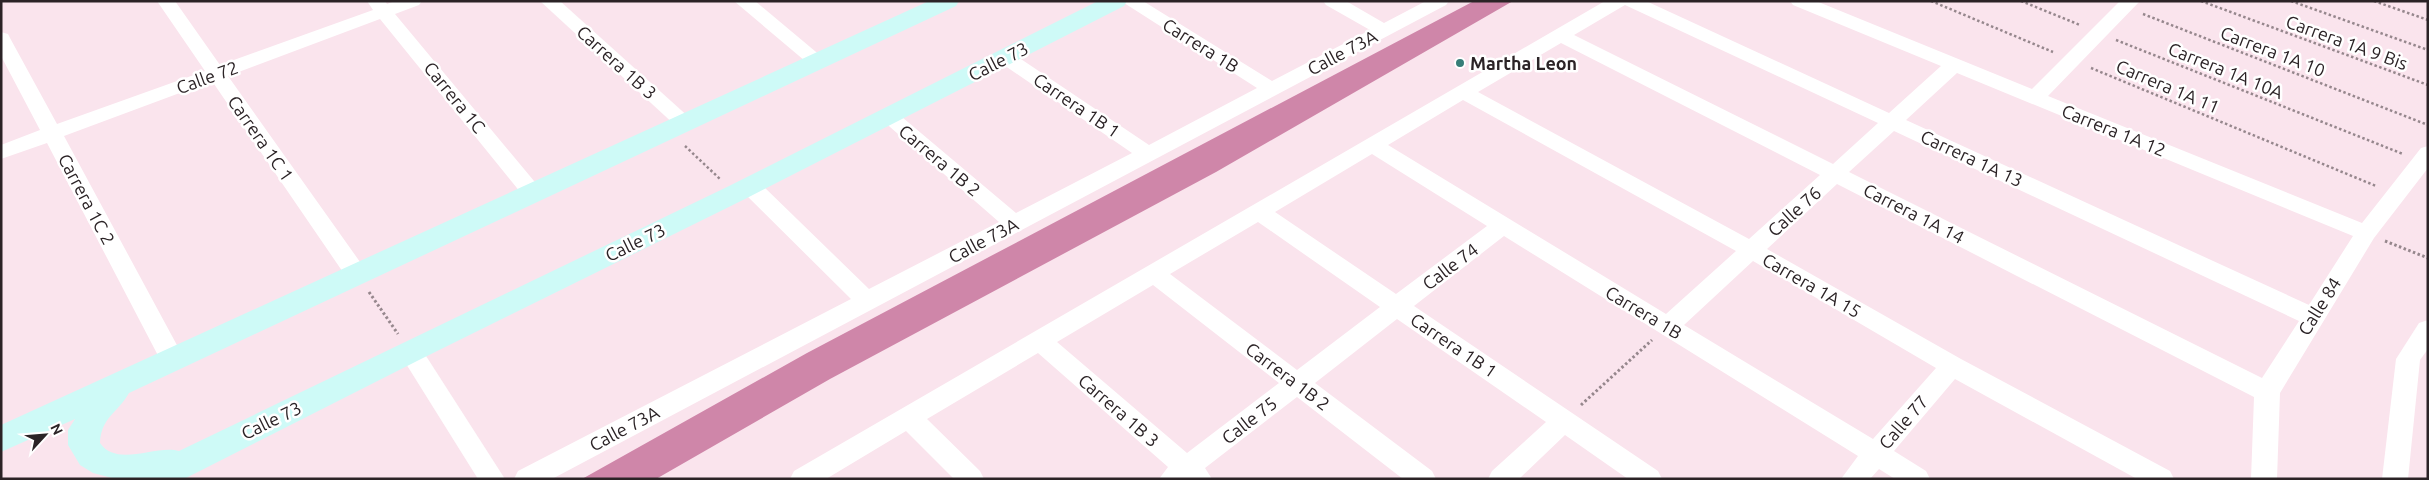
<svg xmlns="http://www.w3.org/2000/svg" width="2429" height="480" viewBox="0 0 2429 480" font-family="Ubuntu,sans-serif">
<rect width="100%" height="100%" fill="#fae4ed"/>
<polygon fill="#cf86a9" points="1474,1 1513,1 1216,172 830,379 656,479 582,479 807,353"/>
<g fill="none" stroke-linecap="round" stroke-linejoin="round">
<g stroke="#96878d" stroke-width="2.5" stroke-dasharray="2.5 2.5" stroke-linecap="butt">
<polyline points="1931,1 2053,52"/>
<polyline points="2021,1 2080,25"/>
<polyline points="2201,1 2428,85"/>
<polyline points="2291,1 2428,50"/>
<polyline points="2374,1 2428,20"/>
<polyline points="2143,14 2428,125"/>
<polyline points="2116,40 2403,154"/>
<polyline points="2091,68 2376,186"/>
<polyline points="685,146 720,179"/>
</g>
<g stroke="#96878d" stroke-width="3" stroke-dasharray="2.5 2.5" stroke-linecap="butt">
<polyline points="2385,241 2428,258"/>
<polyline points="369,292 398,334"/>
<polyline points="1581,405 1652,340"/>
</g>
<g fill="#fff" fill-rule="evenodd">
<polygon points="157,1 175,1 220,65 373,10 367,1 385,1 387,4 395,1 422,1 419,5 395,14 544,193 541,198 533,200 525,198 380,19 228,76 365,269 369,275 365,281 357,283 349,281 212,81 64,136 185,360 182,367 173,369 164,367 47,143 1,159 1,145 40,130 1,56 1,32 8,34 10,38 57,124 205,71"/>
<polygon points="540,1 560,1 691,119 694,123 691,127 684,129 677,127"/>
<polygon points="734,1 755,1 828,62 825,66 811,66"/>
<polygon points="1121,1 1143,1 1272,81 1370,30 1326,5 1323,1 1346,1 1384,23 1426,1 1449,1 1446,5 552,479 514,479 518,471 851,299 742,191 739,186 742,181 750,179 758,181 869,289 999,222 882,120 879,116 882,112 889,110 896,112 1016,213 1132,153 998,61 995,57 998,53 1012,53 1149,145 1257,88"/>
<path d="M1605 1H1646L1889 113 1941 66 1793 5 1790 1H1816L2032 89 2120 1H2140L2048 96 2362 223 2421 148 2428 146V168L2374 238 2280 393 2277 479H2251L2254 397 1837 184 1767 249 1961 359 2170 471 2174 479H2137L1955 379 1894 451 1926 471 1930 479H1895L1879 469 1870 479H1841L1858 456 1504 236 1414 306 1658 471 1662 479H1628L1565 435 1519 479H1488L1492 471 1546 422 1397 319 1315 383 1432 471 1436 479H1403L1297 397 1205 468 1212 479H1159L1168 467 1038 353 927 419 980 471 984 479H954L906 431 826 479H790L794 471ZM1625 5 1878 123 1833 164 1574 35ZM1561 43 1820 175 1749 239 1478 92ZM1957 73 2353 236 2309 305 1906 120ZM1463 100 1736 251 1666 314 1388 145ZM1894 131 2299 321 2262 378 1849 172ZM1372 154 1487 226 1396 294 1275 212ZM1258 222 1380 307 1297 370 1170 274ZM1753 261 1936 368 1873 439 1684 325ZM1153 285 1279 383 1187 453 1057 342Z"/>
<polygon points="2428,320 2428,349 2420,360 2408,479 2382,479 2396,359 2419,323"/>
<polygon points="410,342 419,345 505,479 478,479 398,351 401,345"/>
</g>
<path fill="#cefaf7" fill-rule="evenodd" d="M929 1H959L956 6 129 393C118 413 101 417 100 443 117 468 157 444 179 451L727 187 1098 1H1127L1124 6 745 199 421 359 184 479H116L93 473 80 465 68 445V430L75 419 1 452V425Z"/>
</g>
<circle fill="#377e78" stroke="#fff" stroke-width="2" cx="1460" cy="63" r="5"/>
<g text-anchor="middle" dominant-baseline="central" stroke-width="5" stroke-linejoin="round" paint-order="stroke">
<g font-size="18" fill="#2b2326" stroke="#fff">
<text transform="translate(2347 42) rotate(20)">Carrera 1A 9 Bis</text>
<text transform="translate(1201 45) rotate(32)">Carrera 1B</text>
<text transform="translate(2273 51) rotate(21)">Carrera 1A 10</text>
<text transform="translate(1342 52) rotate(-28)">Calle 73A</text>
<text transform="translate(998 61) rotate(-27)">Calle 73</text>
<text transform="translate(617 62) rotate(42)">Carrera 1B 3</text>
<text transform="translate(2226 70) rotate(22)">Carrera 1A 10A</text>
<text transform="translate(207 77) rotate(-20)">Calle 72</text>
<text transform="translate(2168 86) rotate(23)">Carrera 1A 11</text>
<text transform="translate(455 97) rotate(51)">Carrera 1C</text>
<text transform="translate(1077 105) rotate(34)">Carrera 1B 1</text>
<text transform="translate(2114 130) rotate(22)">Carrera 1A 12</text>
<text transform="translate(261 138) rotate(55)">Carrera 1C 1</text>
<text transform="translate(1972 158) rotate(25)">Carrera 1A 13</text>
<text transform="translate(940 160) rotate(40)">Carrera 1B 2</text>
<text transform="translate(87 199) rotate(62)">Carrera 1C 2</text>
<text transform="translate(1794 211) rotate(-42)">Calle 76</text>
<text transform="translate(1914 213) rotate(27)">Carrera 1A 14</text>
<text transform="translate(983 240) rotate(-28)">Calle 73A</text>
<text transform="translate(635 242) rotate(-26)">Calle 73</text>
<text transform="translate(1450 266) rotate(-37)">Calle 74</text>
<text transform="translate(1812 285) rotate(30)">Carrera 1A 15</text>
<text transform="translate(2319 306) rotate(-58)">Calle 84</text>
<text transform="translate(1644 312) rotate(31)">Carrera 1B</text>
<text transform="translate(1454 345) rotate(34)">Carrera 1B 1</text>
<text transform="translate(1288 376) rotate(37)">Carrera 1B 2</text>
<text transform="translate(1119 410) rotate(41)">Carrera 1B 3</text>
<text transform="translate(271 420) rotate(-26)">Calle 73</text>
<text transform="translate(1249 420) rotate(-38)">Calle 75</text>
<text transform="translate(1903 422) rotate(-49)">Calle 77</text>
<text transform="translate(624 428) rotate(-28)">Calle 73A</text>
</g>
<g font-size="18" font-weight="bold" fill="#2b2326" stroke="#fff" text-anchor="start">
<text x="1470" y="63">Martha Leon</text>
</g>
</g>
<rect width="2429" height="480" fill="none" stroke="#2b2326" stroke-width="5"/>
<g transform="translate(45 435) rotate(64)" stroke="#ffffff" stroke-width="4" paint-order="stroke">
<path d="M0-4L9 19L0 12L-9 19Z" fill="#2b2326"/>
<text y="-8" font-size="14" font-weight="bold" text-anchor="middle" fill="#2b2326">N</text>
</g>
</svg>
